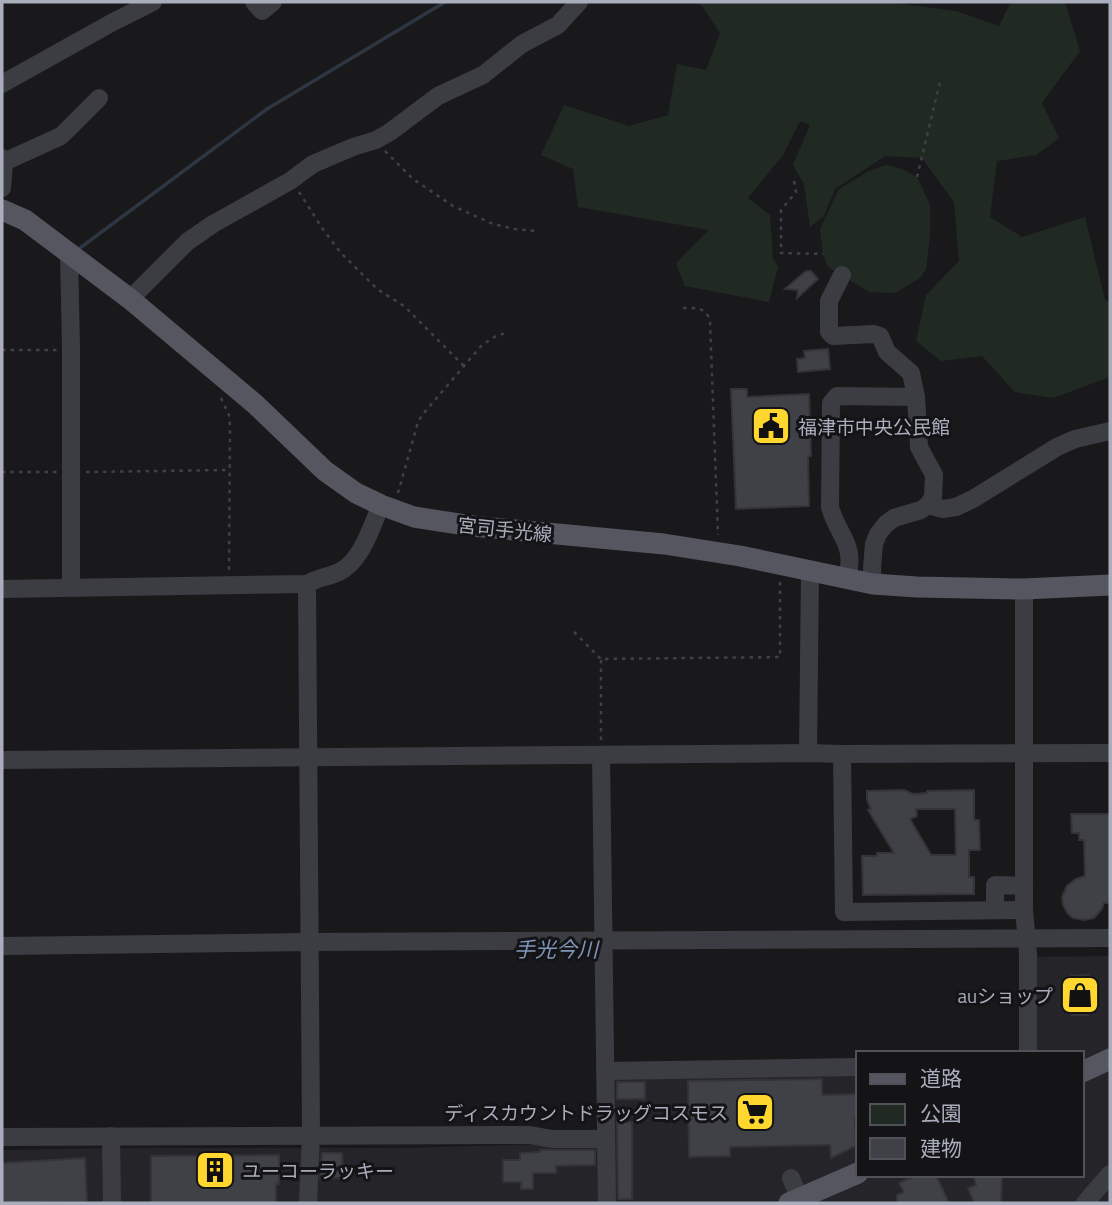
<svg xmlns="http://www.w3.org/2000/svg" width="1112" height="1205" viewBox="0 0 1112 1205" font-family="'Titillium Web','Noto Sans JP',sans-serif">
<rect width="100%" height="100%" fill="#19191c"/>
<polygon fill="#252529" points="1110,956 1110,1203 2,1203 2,1150 110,1148 404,1148 612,1142 610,1076 858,1072 858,1175 1082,1175 1082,1053 1032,1053 1033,957"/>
<g fill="#202a23">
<polygon points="695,2 888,2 956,11 999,26 1011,2 1065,2 1080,51 1042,103 1059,138 1036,155 997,161 990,217 1022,237 1085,217 1105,300 1110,302 1110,377 1053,398 1015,392 982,356 941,361 916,341 926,295 959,261 954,202 922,158 885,156 835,189 824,216 810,227 804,184 793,165 810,125 800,121 783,155 748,198 770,215 773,258 778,267 769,302 685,286 676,263 709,230 578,207 573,169 541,155 564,105 629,126 668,115 677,64 706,70 720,33 702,6"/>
<polygon points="886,165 902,169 917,177 930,205 930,237 926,269 920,278 895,293 869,292 828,267 823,254 820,229 839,189 869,171"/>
</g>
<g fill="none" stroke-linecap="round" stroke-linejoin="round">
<polyline stroke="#2d3641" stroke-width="3.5" points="76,251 267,109 445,2"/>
</g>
<g fill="#404146" stroke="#343338" stroke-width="2" fill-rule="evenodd">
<polygon points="806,271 811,271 818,279 797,298 798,290 785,289"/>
<polygon points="828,349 830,369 798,372 797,359 805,358 804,351"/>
<polygon points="731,389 747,389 747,397 809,394 811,456 808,456 809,506 736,509"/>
<path d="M904 790 913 794 927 793V791L974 790V820H979L980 850H969V877H974V894L863 895 862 856H877V853H894L868 810 871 809 867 800V791ZM916 809H955L956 855H931L910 819 917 816Z"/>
<polygon points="1071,814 1110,814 1110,903 1104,903 1102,909 1094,918 1084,920 1073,918 1068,914 1063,905 1062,897 1067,886 1076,879 1085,876 1084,840 1079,840 1079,833 1072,833"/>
<polygon points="1088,975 1088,1015 1072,1015 1071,976"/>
<polygon points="822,1079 822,1095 858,1094 858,1118 855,1118 856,1146 831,1158 830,1145 730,1147 730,1156 689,1157 688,1081"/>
<rect x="617" y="1082" width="28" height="17"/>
<polygon points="617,1122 632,1122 632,1199 618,1199"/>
<polygon points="540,1150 595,1150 595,1165 556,1166 556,1173 533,1173 533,1189 521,1189 521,1182 503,1182 503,1160 520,1160 520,1153 540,1152"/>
<polygon points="322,1153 342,1153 343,1178 320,1178"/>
<polygon points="279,1155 279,1184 276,1184 276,1203 151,1203 151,1156"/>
<polygon points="85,1158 87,1202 2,1203 2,1163"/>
<polygon points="917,1175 936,1175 949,1203 897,1203 897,1195 904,1192 899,1183"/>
<polygon points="973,1175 1002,1175 1001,1203 974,1203 968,1188 976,1185"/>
</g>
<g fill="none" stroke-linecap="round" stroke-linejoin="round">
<g stroke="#404148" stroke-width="2.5" stroke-dasharray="3.5 5" stroke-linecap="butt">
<polyline points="385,151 413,179 453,206 493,224 515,229 536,231"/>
<polyline points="917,177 940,82"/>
<polyline points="794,181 796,192 781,210 781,253 823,254"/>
<polyline points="299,192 322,228 341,253 377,289 404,306 464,366"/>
<path d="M683 308C696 308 706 307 710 321L718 535"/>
<polyline points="2,350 58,350"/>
<polyline points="221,398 229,415 230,427 229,572"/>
<polyline points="2,472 58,472"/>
<polyline points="86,472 229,470"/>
<polyline points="398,493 418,422 423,414 482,345 496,336 506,333"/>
<polyline points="574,632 601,659"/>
<polyline points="601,740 601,659 780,657 780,582"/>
</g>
<g stroke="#3c3c43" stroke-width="18">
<polyline points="254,2 262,11 273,2"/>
<polyline points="2,84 113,22 153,2"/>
<polyline points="2,158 4,162 2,188"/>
<polyline points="4,162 61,136 99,98"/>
<polyline points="69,253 71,349 71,587"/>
<polyline points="842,275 829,301 829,332 833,336 874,334 880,336 887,352 911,373 916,397 919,447 934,475 933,497 928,505 921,510 894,518 886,524 878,534 874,544 872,568 873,584"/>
<polyline points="130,299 187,242 213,224 290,181 313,164 353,147 376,140 390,132 438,96 483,75 522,44 558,25 579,2"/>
<polyline points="928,505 943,509 956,507 973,499 1057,447 1075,439 1110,431"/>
<path d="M847 580C856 542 839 539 830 507L831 403 837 396 916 397"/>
<polyline points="307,584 311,1135 308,1203"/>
<path d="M2 589 307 584C317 578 328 577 339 572 362 561 371 527 381 505"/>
<polyline points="1024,589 1024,910 1028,954 1028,1053"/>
<polyline points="808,753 810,572"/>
<polyline points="842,754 844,912 1024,910"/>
<polyline points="601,755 607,1203"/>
<polyline points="2,760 808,753 842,754 1110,753"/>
<polyline points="995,910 995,885 1024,886"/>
<polyline points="2,946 309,942 1110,938"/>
<polyline points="605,1071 858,1067"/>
<polyline points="111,1136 112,1203"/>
<polyline points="2,1137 530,1135 552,1139 606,1139"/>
<polyline points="791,1178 800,1199"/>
<polyline points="1085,1203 1110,1174"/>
</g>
<g stroke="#555660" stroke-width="21">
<polyline points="2,210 25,220 130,299 255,404 325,471 356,493 381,505 414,517 472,526 664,544 740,556 873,584 917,587 1024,589 1110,585"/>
<polyline points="1082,1072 1110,1059"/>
<polyline points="789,1203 858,1173"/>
</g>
</g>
<defs>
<g id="civic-square" transform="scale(2.0125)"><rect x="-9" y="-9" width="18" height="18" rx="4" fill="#ffd72e" stroke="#141417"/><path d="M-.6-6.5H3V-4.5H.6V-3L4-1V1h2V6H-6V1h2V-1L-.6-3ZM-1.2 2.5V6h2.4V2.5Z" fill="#111"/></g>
<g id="shop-square" transform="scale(2.0125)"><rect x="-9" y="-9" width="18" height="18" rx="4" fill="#ffd72e" stroke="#141417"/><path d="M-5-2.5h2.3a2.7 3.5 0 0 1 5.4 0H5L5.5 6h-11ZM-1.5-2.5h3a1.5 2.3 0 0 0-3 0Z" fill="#111"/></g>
<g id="supermarket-square" transform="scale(2.0125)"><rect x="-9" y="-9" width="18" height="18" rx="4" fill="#ffd72e" stroke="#141417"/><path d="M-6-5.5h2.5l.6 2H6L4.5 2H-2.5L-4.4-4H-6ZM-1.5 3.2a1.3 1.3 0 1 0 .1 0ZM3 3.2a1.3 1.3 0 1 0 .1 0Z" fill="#111"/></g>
<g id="building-square" transform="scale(2.0125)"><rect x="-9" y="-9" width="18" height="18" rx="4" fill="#ffd72e" stroke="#141417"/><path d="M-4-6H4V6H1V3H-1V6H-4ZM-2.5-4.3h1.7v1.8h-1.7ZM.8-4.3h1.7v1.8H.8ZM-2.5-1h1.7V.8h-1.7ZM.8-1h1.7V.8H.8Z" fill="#111"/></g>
</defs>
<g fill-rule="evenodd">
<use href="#civic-square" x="771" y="426"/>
<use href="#shop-square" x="1080" y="995"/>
<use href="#supermarket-square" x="755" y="1112"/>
<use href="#building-square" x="215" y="1170"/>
</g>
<g text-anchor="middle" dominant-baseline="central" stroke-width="6" stroke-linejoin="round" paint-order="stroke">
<g font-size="19" fill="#aaadbc" stroke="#141417" text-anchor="start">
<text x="798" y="426">福津市中央公民館</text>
<text x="1053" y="995" text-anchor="end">auショップ</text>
<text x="728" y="1112" text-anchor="end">ディスカウントドラッグコスモス</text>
<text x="242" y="1170">ユーコーラッキー</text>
</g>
<g font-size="19" fill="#aaadbc" stroke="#141417">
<text transform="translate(505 529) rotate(6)">宮司手光線</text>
</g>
<g font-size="21" font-style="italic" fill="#7f96b9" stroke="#141417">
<text x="556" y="949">手光今川</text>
</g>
</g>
<rect width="1112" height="1205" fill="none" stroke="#aaadbc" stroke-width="7"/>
<rect x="856" y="1051" width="228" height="126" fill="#141417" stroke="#505159" stroke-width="2"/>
<rect x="870" y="1074" width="35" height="10" fill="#555660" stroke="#505159" stroke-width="2"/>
<text x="920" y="1086" font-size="21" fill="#aaadbc">道路</text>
<rect x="870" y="1104" width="35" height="21" fill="#202a23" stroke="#505159" stroke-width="2"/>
<text x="920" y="1121" font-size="21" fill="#aaadbc">公園</text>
<rect x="870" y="1138" width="35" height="21" fill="#404146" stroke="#505159" stroke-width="2"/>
<text x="920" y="1156" font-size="21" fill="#aaadbc">建物</text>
</svg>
